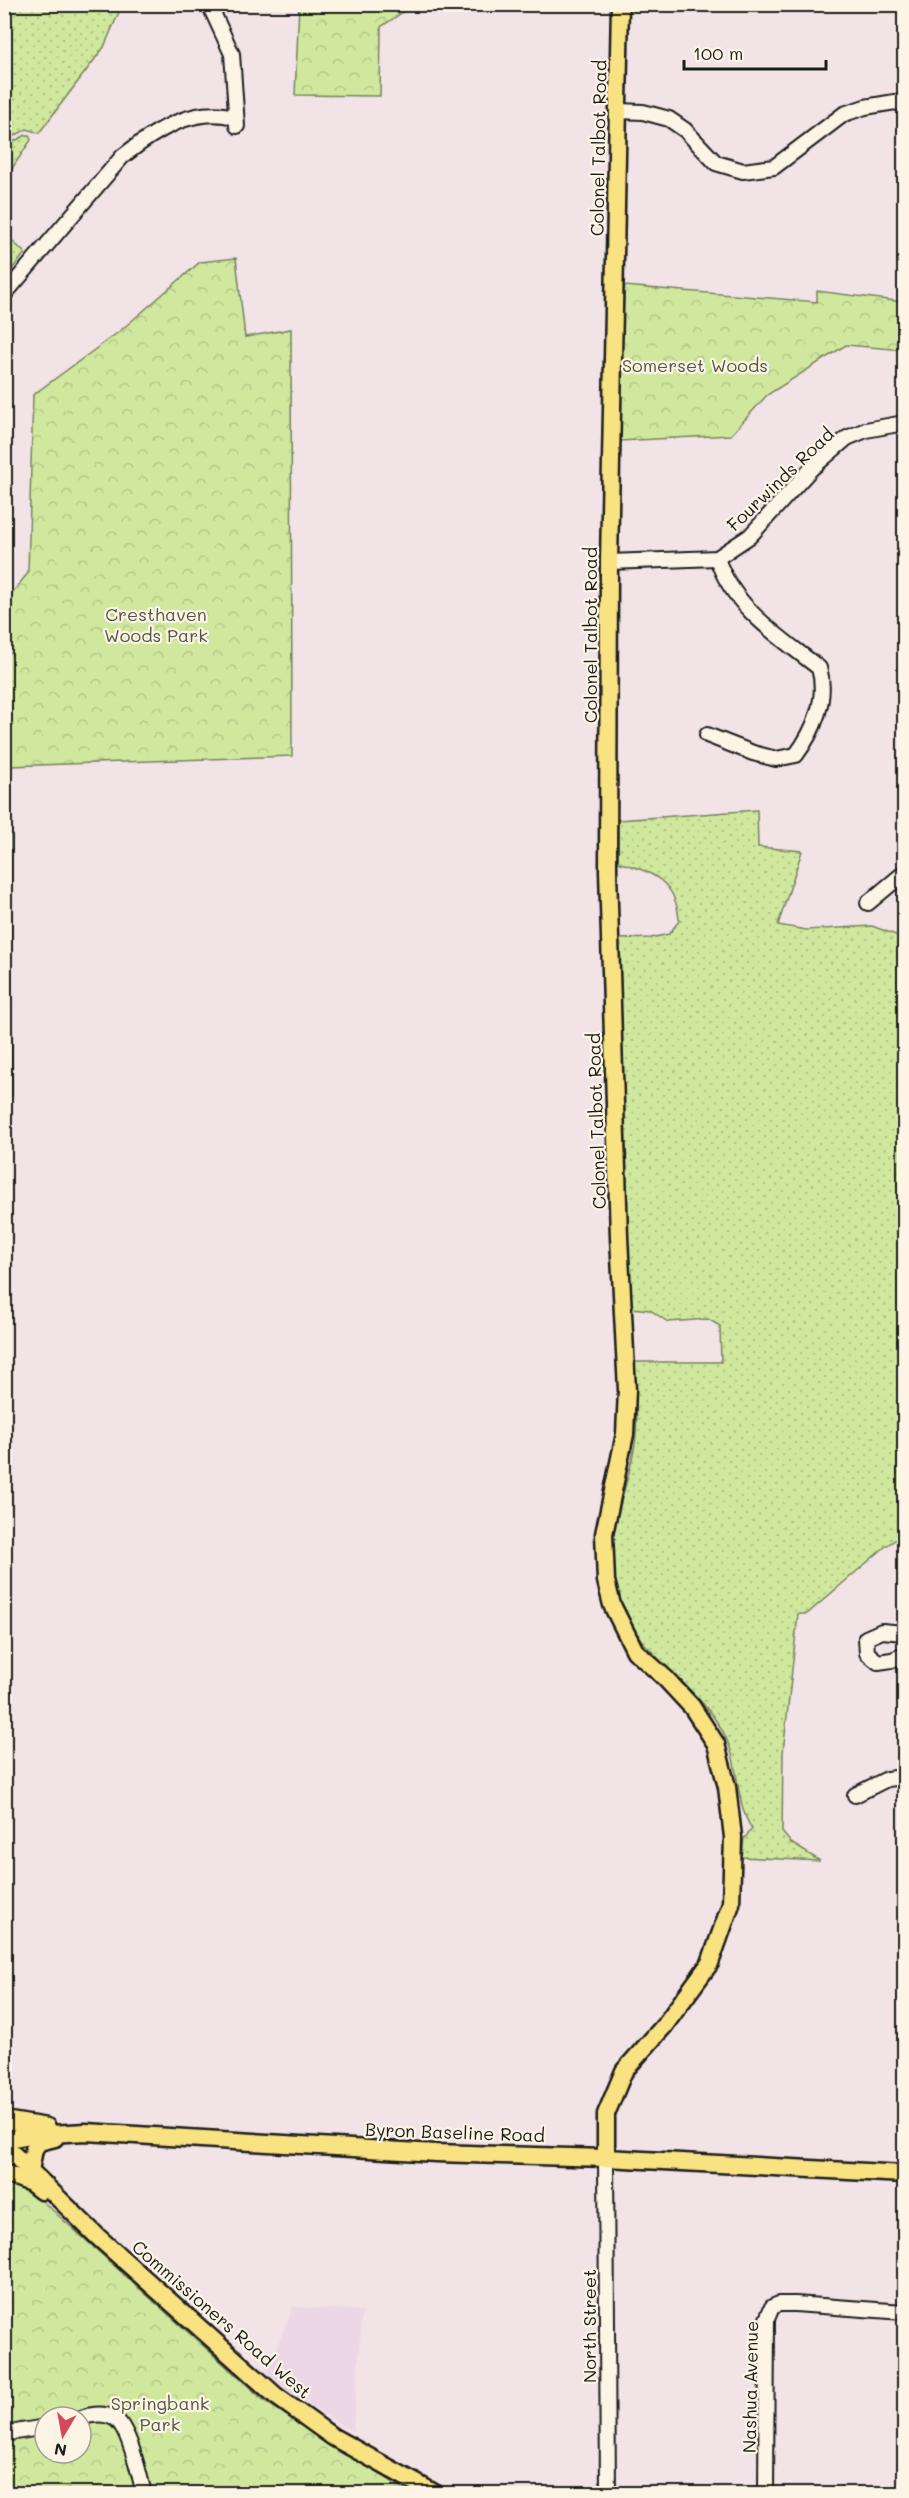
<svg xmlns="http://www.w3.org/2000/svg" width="909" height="2498" viewBox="0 0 909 2498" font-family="Mali,sans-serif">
<defs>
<pattern id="grass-dots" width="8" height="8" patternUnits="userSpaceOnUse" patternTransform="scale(1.5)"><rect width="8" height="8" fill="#d0e89e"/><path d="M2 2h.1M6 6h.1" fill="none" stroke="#b2c688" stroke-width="1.8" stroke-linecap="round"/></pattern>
<pattern id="forest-crowns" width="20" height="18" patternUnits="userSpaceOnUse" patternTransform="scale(1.5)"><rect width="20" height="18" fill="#d0e89e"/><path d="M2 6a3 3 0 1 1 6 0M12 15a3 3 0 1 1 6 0" fill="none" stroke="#b2c688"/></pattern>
</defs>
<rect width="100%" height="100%" fill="#f2e3e6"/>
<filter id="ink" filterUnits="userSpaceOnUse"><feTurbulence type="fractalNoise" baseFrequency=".0167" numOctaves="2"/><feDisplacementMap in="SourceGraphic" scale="12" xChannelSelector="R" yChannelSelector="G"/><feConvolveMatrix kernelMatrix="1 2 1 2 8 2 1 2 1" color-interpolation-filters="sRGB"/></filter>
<g filter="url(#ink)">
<polygon fill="#ebd7e6" points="293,2307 362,2311 353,2432 265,2378"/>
<g fill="url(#grass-dots)" stroke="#76825d" stroke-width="1.5">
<polygon points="5,4 122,5 104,47 39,133 27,129 5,141"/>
<polygon points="26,135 29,135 31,140 5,179 5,146"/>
<polygon points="5,234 25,253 5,278 4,278"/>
<path d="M757 810 758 847 802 851 778 925 806 930 872 926 904 938V1534L886 1546 807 1614H798L783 1753 782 1832 791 1843 820 1861 742 1857 744 1839 752 1829C735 1803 740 1767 726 1738 696 1675 621 1652 612 1573 607 1524 632 1482 636 1435 638 1411 635 1386 634 1362H721L720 1326 708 1319 668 1322 650 1310 632 1308 627 1237 619 939 651 938 669 934 679 921C677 881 652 872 618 862V820Z"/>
</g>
<g fill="url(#forest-crowns)" stroke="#76825d" stroke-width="1.5" fill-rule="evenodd">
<polygon points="299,5 413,5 381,27 380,96 295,95"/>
<polygon points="236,258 245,337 291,329 292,756 10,766 12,1096 5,1096 4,603 28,573 33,395 120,331 200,262"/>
<polygon points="624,286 817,302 817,291 904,302 904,350 846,345 767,395 731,435 619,441"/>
<path d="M4 2180 40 2199 267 2403 410 2493H5ZM45 2417H81V2453H45Z"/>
</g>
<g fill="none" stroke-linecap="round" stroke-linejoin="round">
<g stroke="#1c1c1c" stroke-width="18">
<g id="minor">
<polyline points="209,4 232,54 237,126"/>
<polyline points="618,111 643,112 669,119 685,130 716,163 743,171 774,167 844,114 865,107 895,102 904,105"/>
<path d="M4 295 122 157C153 132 195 104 236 118"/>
<polyline points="609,562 717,558 750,536 811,469 847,438 866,430 904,423"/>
<path d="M707 735 753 753 776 759 796 755C814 731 828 698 819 668 780 637 733 608 717 558"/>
<polyline points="868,903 904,873"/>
<polyline points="904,1633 882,1631 866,1638 867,1653 878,1662 892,1660 904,1655"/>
<polyline points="855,1795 887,1779 904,1777"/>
<polyline points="606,2158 608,2494"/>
<path d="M81 2418C92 2414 103 2412 114 2418 129 2426 140 2477 144 2494"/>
<polyline points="4,2434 45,2427"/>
<polyline points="766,2494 767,2319 772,2307 779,2304 795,2304 904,2312"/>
</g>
</g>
<g stroke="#1c1c1c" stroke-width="21">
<g id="major">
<polyline points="4,2120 47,2127"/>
<polyline points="4,2140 31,2135 86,2132 436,2153 606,2158 904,2174"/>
<polyline points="4,2145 98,2237 276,2396 333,2437 436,2494"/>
<polyline points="606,2158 606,2114 624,2071 664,2026 710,1963 731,1904 733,1837 727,1787 716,1744 692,1707 665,1678 635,1651 612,1605 606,1581 604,1534 625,1434 627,1390 619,1237 608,871 609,562 620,4"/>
<polyline points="30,2171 34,2149 39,2142 55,2138"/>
<polyline points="4,2173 31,2183 41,2191"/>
</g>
</g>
<use href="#minor" stroke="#fcf5e5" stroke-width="14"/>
<use href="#major" stroke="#f8e281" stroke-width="16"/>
</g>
</g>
<g text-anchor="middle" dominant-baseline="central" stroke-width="4.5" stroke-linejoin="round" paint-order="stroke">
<g font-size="18" fill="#1c1c1c" stroke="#fcf5e5">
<text transform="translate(598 148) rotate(-89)">Colonel Talbot Road</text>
<text transform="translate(780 479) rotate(-44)">Fourwinds Road</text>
<text transform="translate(590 635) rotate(-90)">Colonel Talbot Road</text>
<text transform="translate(596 1121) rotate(-92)">Colonel Talbot Road</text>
<text transform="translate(455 2132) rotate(2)">Byron Baseline Road</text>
<text transform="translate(222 2319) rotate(41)">Commissioners Road West</text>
<text transform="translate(589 2326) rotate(-90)">North Street</text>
<text transform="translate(750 2387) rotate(-89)">Nashua Avenue</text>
</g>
<g font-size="18" fill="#525943" stroke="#fcf5e5">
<text x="695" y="365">Somerset Woods</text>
<text x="156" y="614">Cresthaven<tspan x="156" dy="21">Woods Park</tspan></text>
<text x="160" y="2403">Springbank<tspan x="160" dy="21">Park</tspan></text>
</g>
</g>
<rect width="909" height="2498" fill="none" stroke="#fcf5e5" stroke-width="24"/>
<rect x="12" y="12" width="885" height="2474" fill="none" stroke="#1c1c1c" stroke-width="2" filter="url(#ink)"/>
<g transform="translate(63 2435) rotate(190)"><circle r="28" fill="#fcf5e5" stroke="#a29e95" stroke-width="1.5"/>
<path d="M0-4.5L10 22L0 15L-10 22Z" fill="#d1495b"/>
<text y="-9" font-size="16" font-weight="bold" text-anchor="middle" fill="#1c1c1c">N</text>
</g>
<path d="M684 60v9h142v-9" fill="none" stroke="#1c1c1c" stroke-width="3"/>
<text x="693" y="60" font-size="18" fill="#1c1c1c" stroke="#fcf5e5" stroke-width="4.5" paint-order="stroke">100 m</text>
</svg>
